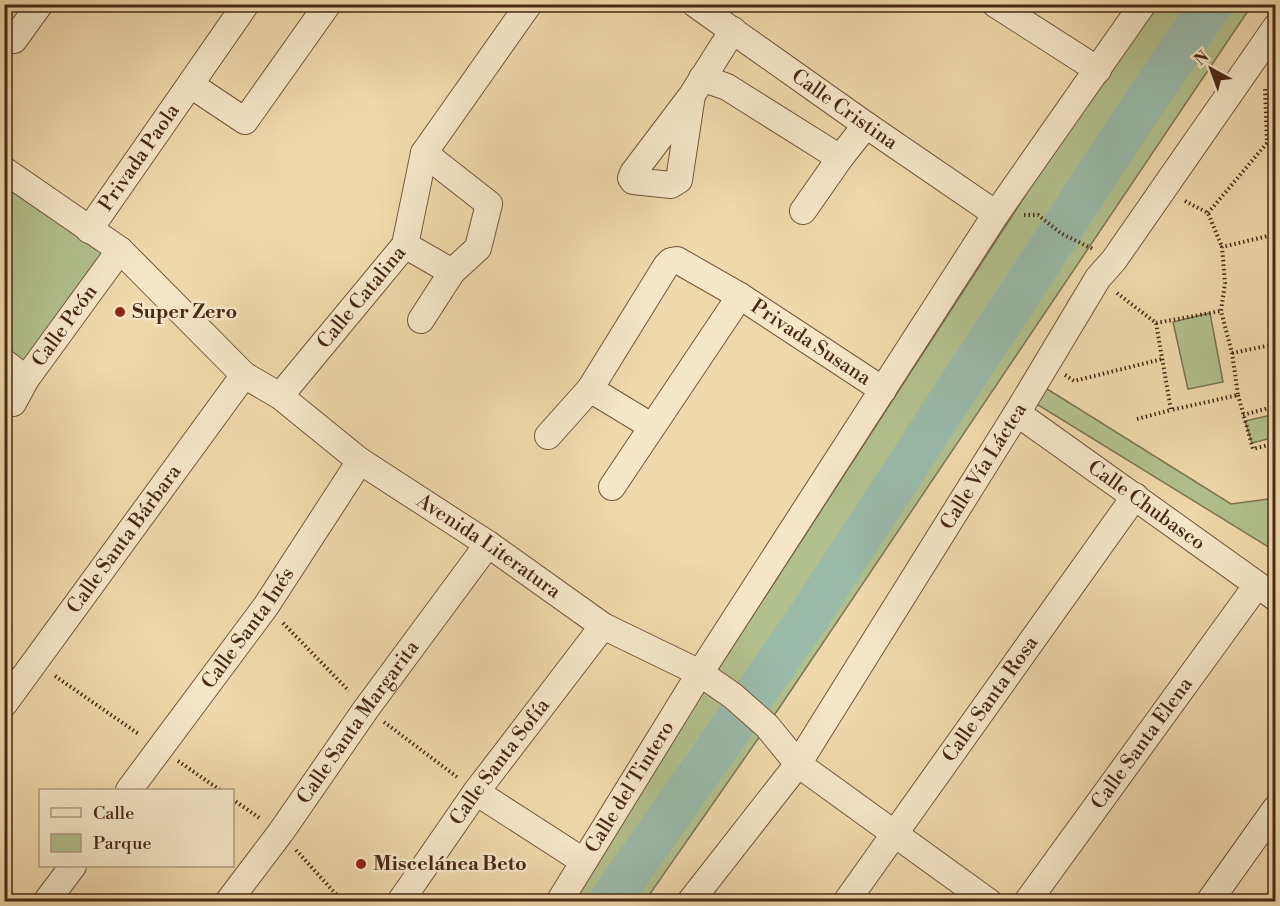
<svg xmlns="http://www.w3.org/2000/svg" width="1280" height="906" viewBox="0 0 1280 906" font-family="'Libre Bodoni',serif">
<rect width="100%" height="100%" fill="#efd8ab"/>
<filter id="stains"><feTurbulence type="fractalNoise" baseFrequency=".00333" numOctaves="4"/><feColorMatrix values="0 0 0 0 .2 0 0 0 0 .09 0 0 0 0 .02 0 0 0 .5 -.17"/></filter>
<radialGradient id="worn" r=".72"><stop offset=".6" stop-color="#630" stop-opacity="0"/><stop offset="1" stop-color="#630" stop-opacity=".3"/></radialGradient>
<g fill="#b2c08e" stroke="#7e7453" stroke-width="1.5">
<polygon points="1149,5 1252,5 767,726 645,901 567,902"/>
<polygon points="5,172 109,249 25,362 5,346"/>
<polygon points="1210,313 1223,382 1188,389 1173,322"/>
<polygon points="1028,377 1231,504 1275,498 1275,551 1017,392"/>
<polygon points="1275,414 1275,437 1252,443 1245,421"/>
</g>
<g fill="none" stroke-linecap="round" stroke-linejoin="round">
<polyline stroke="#9abaaa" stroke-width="42" points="609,902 806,621 1146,100 1212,4"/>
<g stroke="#73543d" stroke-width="28">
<g id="minor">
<path id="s1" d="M695 4 866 125 996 214"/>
<polyline points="995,4 1098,70"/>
<polyline points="14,40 40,4"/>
<polyline points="702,78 727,87 840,158"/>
<polyline points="191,85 245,121 328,4"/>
<polyline points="692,95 679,180 671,185 633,181 631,178 633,173 692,95 733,30"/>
<path id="s2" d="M4 170 120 250 244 375 280 396 360 461 488 544 603 626 700 673 733 696 767 726 798 764 989 902"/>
<polyline points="803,211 840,158 866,125"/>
<path id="s3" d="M89 230 246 4"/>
<polyline points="405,245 452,272"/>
<polyline points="421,320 452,272 478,248 489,204 424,153"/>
<polyline points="4,362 26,379"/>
<polyline points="590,389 651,426"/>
<path id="s4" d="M280 396 405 245 424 153 529 4"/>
<path id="s5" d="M13 403 26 379 120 250"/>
<path id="s6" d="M1017 413 1276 598"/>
<path id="s7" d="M548 436 590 389 666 266 671 261 677 260 740 296 883 390"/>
<polyline points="612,487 740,296"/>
<path id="s8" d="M4 704 244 375"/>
<path id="s9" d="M129 790 266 606 360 461"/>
<polyline points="476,792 583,861"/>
<polyline points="46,902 73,866"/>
<path id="s10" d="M228 902 281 832 366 709 488 544"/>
<path id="s11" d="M400 902 476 792 603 626"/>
<path id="s12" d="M559 902 700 673 996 214 1143 4"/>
<path id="s13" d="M690 902 798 764 1017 413 1098 278 1114 260 1276 27"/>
<path id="s14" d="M846 902 1135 496"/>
<path id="s15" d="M1027 902 1257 585"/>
<polyline points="1209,902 1276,808"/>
</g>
</g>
<g stroke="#4a2818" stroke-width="4" stroke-dasharray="1.5 3" stroke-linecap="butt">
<polyline points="1185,201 1208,213 1222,247"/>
<polyline points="1208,213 1267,143 1265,88"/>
<polyline points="1024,215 1038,215 1062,234 1093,249"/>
<polyline points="1117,293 1156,323 1171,410 1238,395 1232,353 1221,311 1225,283 1222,247 1276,234"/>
<polyline points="1156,323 1221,311"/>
<polyline points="1232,353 1276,344"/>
<polyline points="1065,375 1074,381 1162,359"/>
<polyline points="1238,395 1253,449 1276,443"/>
<polyline points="1243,415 1276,406"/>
<polyline points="1137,419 1171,410"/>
<polyline points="283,623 349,691"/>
<polyline points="55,676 140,735"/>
<polyline points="384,722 457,777"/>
<polyline points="178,761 220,790"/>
<polyline points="232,799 261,819"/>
<polyline points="296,850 343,902"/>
</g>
<use href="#minor" stroke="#f5e6c8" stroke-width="26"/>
</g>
<g fill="#8f2418" stroke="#f5e6c8" stroke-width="2">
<circle cx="120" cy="312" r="6"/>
<circle cx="361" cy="864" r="6"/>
</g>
<g text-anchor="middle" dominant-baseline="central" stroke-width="5" stroke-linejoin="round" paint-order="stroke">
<g font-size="20" fill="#4a2818" stroke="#f5e6c8">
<text stroke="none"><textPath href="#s1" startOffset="183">Calle Cristina</textPath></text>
<text stroke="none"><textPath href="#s3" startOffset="88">Privada Paola</textPath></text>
<text stroke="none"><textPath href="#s4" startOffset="128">Calle Catalina</textPath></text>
<text stroke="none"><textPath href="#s5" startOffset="93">Calle Peón</textPath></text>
<text stroke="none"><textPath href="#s7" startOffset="378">Privada Susana</textPath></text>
<text stroke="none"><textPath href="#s13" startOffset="526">Calle Vía Láctea</textPath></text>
<text stroke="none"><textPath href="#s6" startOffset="159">Calle Chubasco</textPath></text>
<text stroke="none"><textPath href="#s8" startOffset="204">Calle Santa Bárbara</textPath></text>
<text stroke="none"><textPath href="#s2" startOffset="616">Avenida Literatura</textPath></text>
<text stroke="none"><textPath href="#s9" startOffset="201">Calle Santa Inés</textPath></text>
<text stroke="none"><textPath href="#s14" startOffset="249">Calle Santa Rosa</textPath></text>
<text stroke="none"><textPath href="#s10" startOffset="222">Calle Santa Margarita</textPath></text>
<text stroke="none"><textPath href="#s15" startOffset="196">Calle Santa Elena</textPath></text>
<text stroke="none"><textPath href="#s11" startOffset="172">Calle Santa Sofía</textPath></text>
<text stroke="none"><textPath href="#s12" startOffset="135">Calle del Tintero</textPath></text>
</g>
<g font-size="20" font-weight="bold" fill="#4a2818" stroke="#f5e6c8" text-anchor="start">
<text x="132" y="312">Super Zero</text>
<text x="373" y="864">Miscelánea Beto</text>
</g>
</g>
<rect width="1280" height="906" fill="none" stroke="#efd8ab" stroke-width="24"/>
<rect x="6" y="6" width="1268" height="894" fill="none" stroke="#4a2818" stroke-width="3"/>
<rect x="12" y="12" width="1256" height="882" fill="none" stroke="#4a2818" stroke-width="1.5"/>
<rect x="39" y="789" width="195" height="78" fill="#f5e6c8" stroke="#b19a82" stroke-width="1.5"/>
<rect x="51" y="808" width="30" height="9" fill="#f5e6c8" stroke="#b19a82" stroke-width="1.5"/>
<text x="93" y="819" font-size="18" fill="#4a2818">Calle</text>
<rect x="51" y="834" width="30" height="18" fill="#b2c08e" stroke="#b19a82" stroke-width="1.5"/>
<text x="93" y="849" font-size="18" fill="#4a2818">Parque</text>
<g transform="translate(1211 69) rotate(319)" stroke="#f5e6c8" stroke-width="4.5" paint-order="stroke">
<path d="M0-4.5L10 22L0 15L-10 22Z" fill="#4a2818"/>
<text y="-9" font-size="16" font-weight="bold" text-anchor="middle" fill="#4a2818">N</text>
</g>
<rect width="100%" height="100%" filter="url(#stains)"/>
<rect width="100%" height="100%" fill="url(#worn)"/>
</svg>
